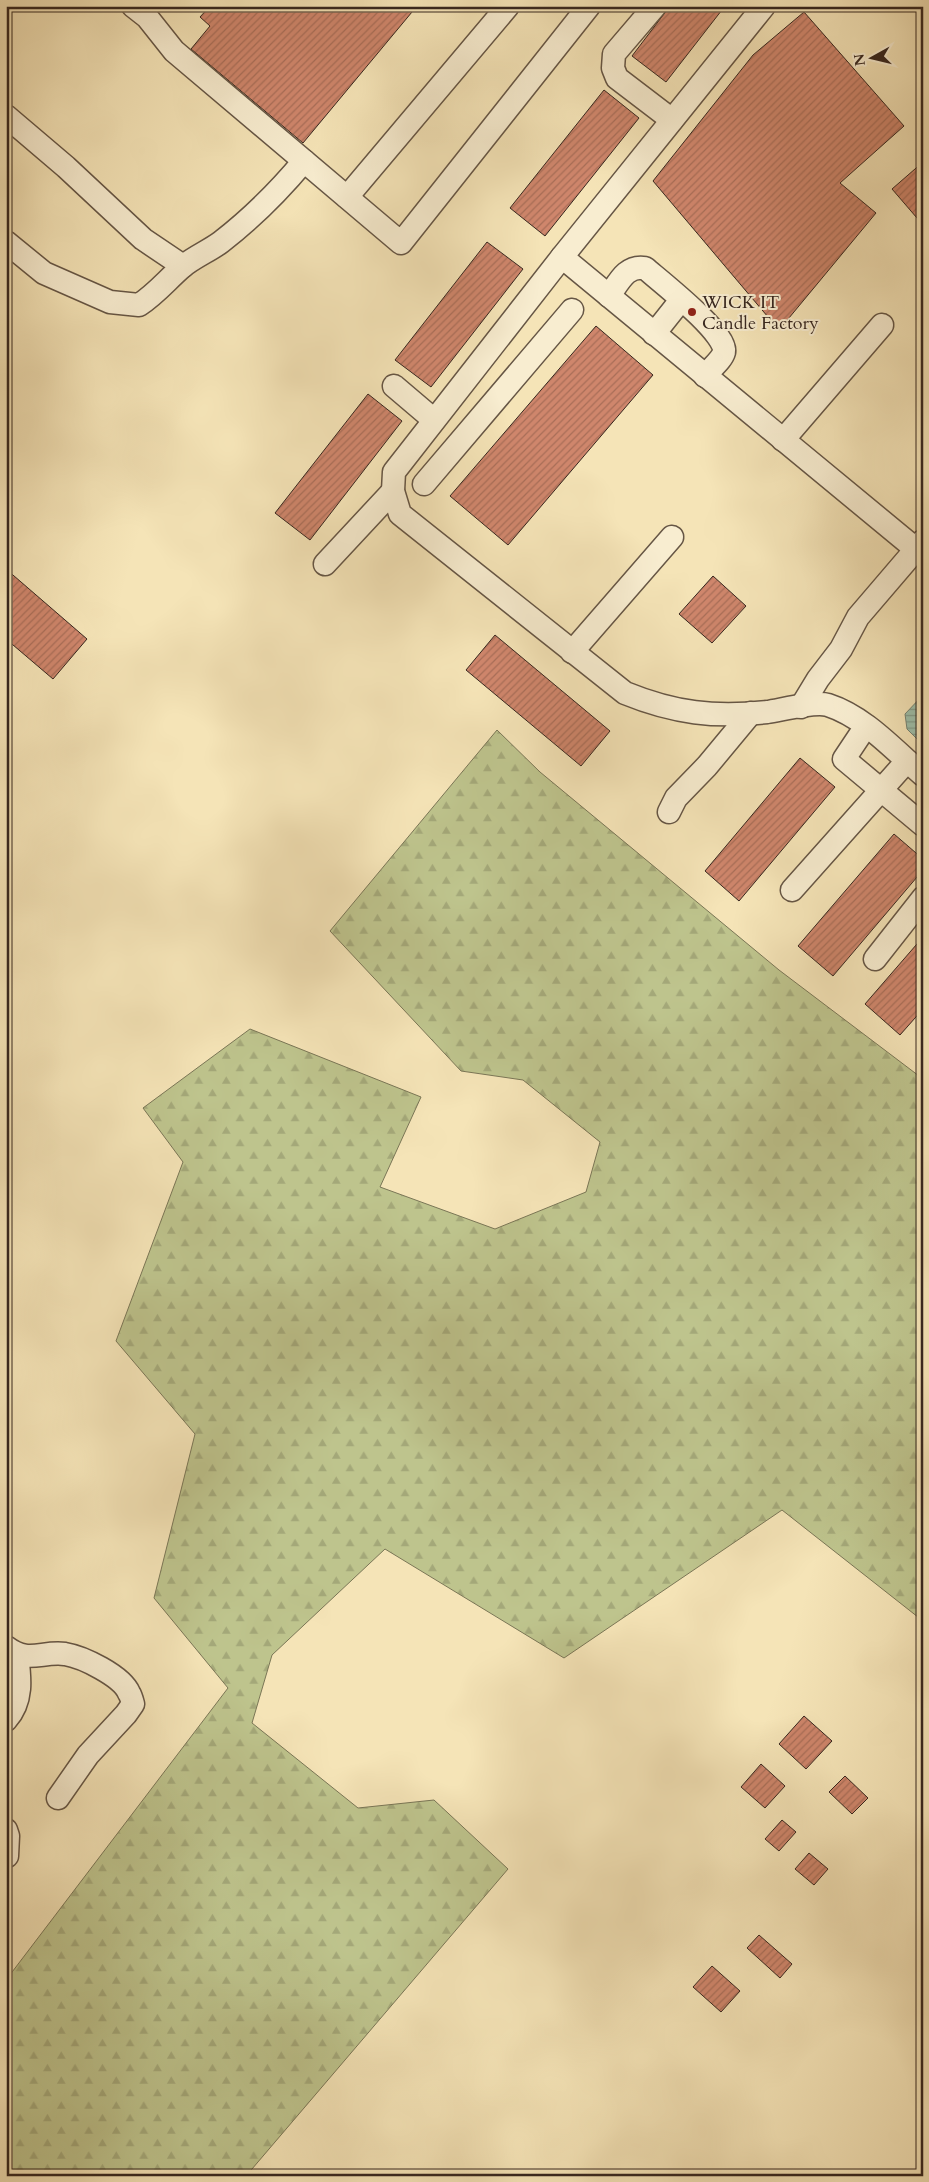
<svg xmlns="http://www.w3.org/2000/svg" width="929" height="2182" viewBox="0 0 929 2182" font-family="Cardo,serif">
<defs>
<pattern id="forest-firs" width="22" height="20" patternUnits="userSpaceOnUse" patternTransform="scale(1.25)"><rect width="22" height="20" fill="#bec48d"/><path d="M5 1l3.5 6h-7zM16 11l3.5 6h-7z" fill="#a4a879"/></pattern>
<pattern id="water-rules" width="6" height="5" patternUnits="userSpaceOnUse" patternTransform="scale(1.25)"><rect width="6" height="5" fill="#9dbfaa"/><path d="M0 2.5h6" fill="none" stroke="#819b8a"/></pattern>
<pattern id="building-hatch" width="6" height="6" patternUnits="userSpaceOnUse" patternTransform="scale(1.25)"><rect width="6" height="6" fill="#cf866c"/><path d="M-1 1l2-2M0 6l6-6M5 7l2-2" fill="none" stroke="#a96e58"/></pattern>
</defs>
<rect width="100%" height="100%" fill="#f5e4b7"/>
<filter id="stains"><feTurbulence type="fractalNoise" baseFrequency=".004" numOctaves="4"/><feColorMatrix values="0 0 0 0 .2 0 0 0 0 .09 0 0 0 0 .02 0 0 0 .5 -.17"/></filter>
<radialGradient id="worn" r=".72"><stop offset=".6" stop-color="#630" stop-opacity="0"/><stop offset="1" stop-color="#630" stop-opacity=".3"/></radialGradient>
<polygon fill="url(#forest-firs)" stroke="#7a7656" points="497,730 540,772 779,970 923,1079 923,1621 782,1510 564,1658 385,1549 272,1655 252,1723 358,1808 434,1800 508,1869 246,2176 6,2176 6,1980 228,1688 154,1598 195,1434 116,1341 183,1162 143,1108 250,1029 421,1097 380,1187 495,1229 586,1192 600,1142 523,1080 461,1071 330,931"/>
<polygon fill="url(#water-rules)" stroke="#748272" points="923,695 923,745 907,729 905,714"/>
<g fill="url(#building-hatch)" stroke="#37271f">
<polygon points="210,6 417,6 303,143 191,49 210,26 200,17"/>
<polygon points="670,6 725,6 666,82 632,56"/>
<polygon points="804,12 904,126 840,183 876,213 779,330 653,181 753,55"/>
<polygon points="604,90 639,118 545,236 510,208"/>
<polygon points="923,162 923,225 892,189"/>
<polygon points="487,242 523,269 431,387 395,360"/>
<polygon points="596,326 653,375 508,545 450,496"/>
<polygon points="368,394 402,421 310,540 275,513"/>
<polygon points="6,569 87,639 53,679 6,639"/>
<polygon points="713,576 746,606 712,643 679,614"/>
<polygon points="495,635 610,731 581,766 466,670"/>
<polygon points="800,758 835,787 739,901 705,871"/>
<polygon points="894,834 923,859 923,870 833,976 798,946"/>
<polygon points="923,937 923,1009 900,1035 865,1004"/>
<polygon points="804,1716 832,1741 806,1769 779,1744"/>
<polygon points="761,1764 785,1786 765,1808 741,1787"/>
<polygon points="845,1776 868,1798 852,1814 829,1792"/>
<polygon points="782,1820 796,1832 779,1851 765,1839"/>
<polygon points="809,1853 828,1869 814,1885 795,1869"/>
<polygon points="759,1935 792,1964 780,1978 747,1948"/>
<polygon points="712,1966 740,1991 721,2012 693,1987"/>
</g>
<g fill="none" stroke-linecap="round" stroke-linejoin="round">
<g stroke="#665645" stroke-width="25">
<g id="minor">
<polyline points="133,6 147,17 174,51 401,243 589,6"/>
<polyline points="655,6 614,54 613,68 617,78 672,120"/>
<path d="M764 6 562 257 394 472 393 491 400 514 625 693C674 713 715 718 767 712 781 710 815 701 828 705 865 717 894 750 923 775"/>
<polyline points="6,116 66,167 143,239 183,266"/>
<polyline points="347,197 508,6"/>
<path d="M6 242 44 273 110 302 139 305C156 294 167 280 182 267 194 257 209 251 221 242 252 218 279 191 304 161"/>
<polyline points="562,257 923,555"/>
<path d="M609 296C619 282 626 265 645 268 660 281 728 334 724 352 722 360 710 369 705 376"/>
<polyline points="654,334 681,300"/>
<polyline points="394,386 434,420"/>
<polyline points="783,440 882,325"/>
<polyline points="424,484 572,310"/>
<polyline points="325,564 393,491"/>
<polyline points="572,652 672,537"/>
<polyline points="801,707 818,679 841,649 858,617 923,541"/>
<polyline points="866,726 844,759 923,825"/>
<polyline points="669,812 676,798 707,766 751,713"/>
<polyline points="792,890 907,761"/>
<polyline points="875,959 923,898"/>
<path d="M6 1647C28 1664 41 1651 65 1654 83 1657 122 1676 129 1693 131 1696 132 1700 133 1704L126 1714 88 1755 58 1798"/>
<path d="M6 1720C23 1701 20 1678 17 1655"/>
<polyline points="6,1830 8,1836 7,1856"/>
</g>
</g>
<use href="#minor" stroke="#f8edd0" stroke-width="22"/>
</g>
<circle fill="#8f2418" stroke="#f8edd0" stroke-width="2" cx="692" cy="312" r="5"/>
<g text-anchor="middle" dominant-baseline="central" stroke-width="4" stroke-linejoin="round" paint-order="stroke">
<g font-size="18" fill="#37271f" stroke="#f8edd0" text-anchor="start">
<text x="702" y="302">WICK IT<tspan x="702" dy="21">Candle Factory</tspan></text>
</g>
</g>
<rect width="929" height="2182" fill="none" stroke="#f5e4b7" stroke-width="25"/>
<rect x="8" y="8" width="914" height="2167" fill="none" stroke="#37271f" stroke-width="2.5"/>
<rect x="12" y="12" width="904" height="2157" fill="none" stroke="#37271f"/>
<g transform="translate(872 58) rotate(262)" stroke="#f8edd0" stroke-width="4" paint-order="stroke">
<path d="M0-4L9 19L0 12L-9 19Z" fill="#37271f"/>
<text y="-8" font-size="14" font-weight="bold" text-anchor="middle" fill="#37271f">N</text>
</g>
<rect width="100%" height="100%" filter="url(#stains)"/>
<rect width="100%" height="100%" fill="url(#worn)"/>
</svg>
